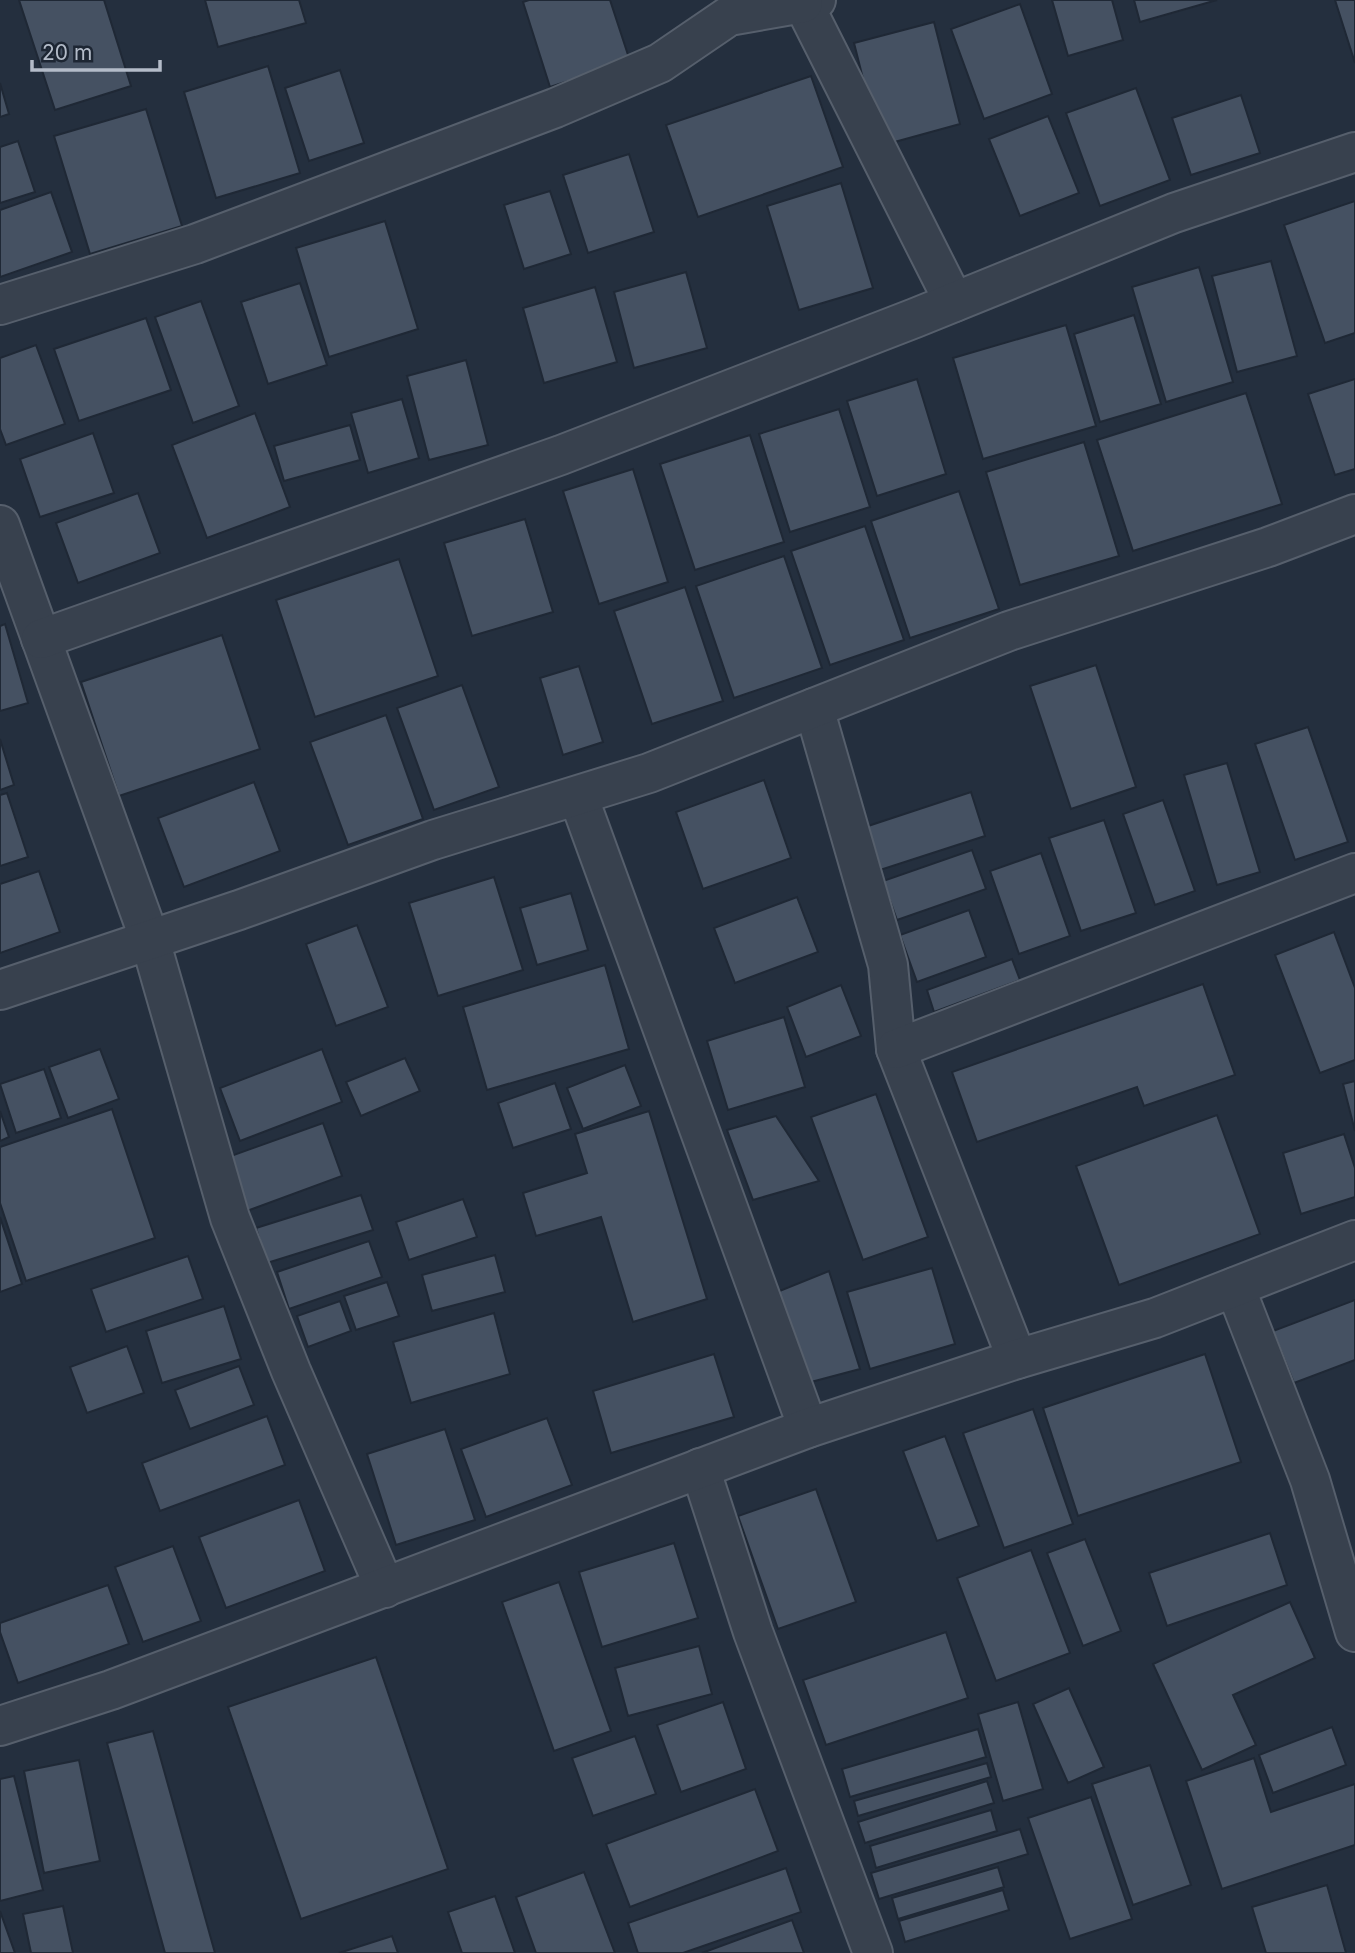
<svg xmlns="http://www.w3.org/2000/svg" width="1355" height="1953" viewBox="0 0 1355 1953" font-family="Inter,sans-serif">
<rect width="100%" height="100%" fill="#242f3e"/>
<g fill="#455162" stroke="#1f2835" stroke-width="2">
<polygon points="19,0 104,0 131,86 55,110"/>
<polygon points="205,0 299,0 306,23 218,47"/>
<polygon points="529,0 610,0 630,61 550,87 523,2"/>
<polygon points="1052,0 1112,0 1123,40 1068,56"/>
<polygon points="1134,0 1217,0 1140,22"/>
<polygon points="1335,0 1355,0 1355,63"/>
<polygon points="1020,4 1052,94 984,119 951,29"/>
<polygon points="934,22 960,124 880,146 854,43"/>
<polygon points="268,66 300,173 216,198 184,92"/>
<polygon points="340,70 364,143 309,161 285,88"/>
<polygon points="811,76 843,167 698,217 666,125"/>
<polygon points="0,83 9,114 0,117"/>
<polygon points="1136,88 1170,180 1100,206 1066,113"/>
<polygon points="1241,95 1260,153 1191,175 1172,118"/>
<polygon points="146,109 182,226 90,254 54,136"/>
<polygon points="1048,116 1079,193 1020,216 989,139"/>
<polygon points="18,141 35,192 0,203 0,147"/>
<polygon points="629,154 654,232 588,253 563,175"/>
<polygon points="841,183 873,288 799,310 767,206"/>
<polygon points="550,191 571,254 524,269 504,205"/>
<polygon points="51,192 72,252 0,277 0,210"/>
<polygon points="1355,201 1355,333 1325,343 1284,225"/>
<polygon points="385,221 418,329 329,357 296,248"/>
<polygon points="1271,261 1297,356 1237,372 1212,276"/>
<polygon points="1199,267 1233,382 1166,402 1132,287"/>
<polygon points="686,272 707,348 634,368 614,292"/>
<polygon points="300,283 327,365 268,384 241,302"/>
<polygon points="595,287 617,362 544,383 523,308"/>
<polygon points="201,301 239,406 193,423 155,317"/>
<polygon points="1134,315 1161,404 1100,422 1074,334"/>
<polygon points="146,318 171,390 79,421 54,349"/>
<polygon points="1066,325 1096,426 983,459 953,358"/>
<polygon points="36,345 65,424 6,445 0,429 0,358"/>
<polygon points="466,360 488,445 429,460 407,376"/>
<polygon points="917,379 946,474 877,496 847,401"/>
<polygon points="1355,379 1355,469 1335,475 1308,394"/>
<polygon points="1246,393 1282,504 1133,551 1097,440"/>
<polygon points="402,399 419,458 368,473 351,413"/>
<polygon points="839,409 870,507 790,532 759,434"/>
<polygon points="255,413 290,507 207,538 172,445"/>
<polygon points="350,425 360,460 284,481 274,446"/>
<polygon points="93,433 114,493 40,517 20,459"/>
<polygon points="750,435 784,542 695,570 660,464"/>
<polygon points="1084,442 1119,556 1020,585 986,472"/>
<polygon points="633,469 668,582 599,604 563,491"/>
<polygon points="959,491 999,609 910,638 871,521"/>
<polygon points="138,493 160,553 78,583 56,523"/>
<polygon points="525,519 553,612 472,636 444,543"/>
<polygon points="865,526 904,640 830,665 791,551"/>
<polygon points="784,556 822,668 734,698 696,586"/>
<polygon points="399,559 438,676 315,717 276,600"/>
<polygon points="685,587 723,701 652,724 614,611"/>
<polygon points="5,624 28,703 0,711 0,626"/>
<polygon points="222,635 260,749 119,796 81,682"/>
<polygon points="1096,665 1136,787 1071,809 1030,686"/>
<polygon points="579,666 603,742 563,755 540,678"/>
<polygon points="462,685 499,787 434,810 397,708"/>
<polygon points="386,715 423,819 348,845 310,742"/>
<polygon points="1308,727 1348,842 1295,860 1255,744"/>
<polygon points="0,739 14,785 0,790"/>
<polygon points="1227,763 1260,872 1217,885 1184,775"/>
<polygon points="764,780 791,858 703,889 676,812"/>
<polygon points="254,782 280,851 184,887 158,818"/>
<polygon points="971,792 985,836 877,871 862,828"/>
<polygon points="7,793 28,857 0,866 0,795"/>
<polygon points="1163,800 1195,891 1155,905 1123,814"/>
<polygon points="1104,820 1136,913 1081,931 1049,838"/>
<polygon points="972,850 986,889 897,920 883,881"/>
<polygon points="1041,853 1070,936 1019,954 990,871"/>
<polygon points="39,871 60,932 0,953 0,884"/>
<polygon points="494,877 523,970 438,996 409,903"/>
<polygon points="571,893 588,950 537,965 520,908"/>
<polygon points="797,897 818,952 735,983 714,928"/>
<polygon points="969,910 986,957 917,982 900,935"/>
<polygon points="357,925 388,1007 336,1026 306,944"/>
<polygon points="1334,932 1355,988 1355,1060 1320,1073 1275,955"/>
<polygon points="1012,959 1020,980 934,1012 927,990"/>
<polygon points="605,965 629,1049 487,1090 463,1007"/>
<polygon points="1203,984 1235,1075 1144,1106 1137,1087 977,1142 952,1072"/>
<polygon points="841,985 861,1036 806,1057 787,1007"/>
<polygon points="784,1017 805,1087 728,1110 707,1041"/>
<polygon points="100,1049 119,1099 68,1118 49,1067"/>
<polygon points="322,1049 342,1102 240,1141 220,1088"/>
<polygon points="405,1058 420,1091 361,1116 346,1082"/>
<polygon points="625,1065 641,1106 583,1129 567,1088"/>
<polygon points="44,1069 61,1118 16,1133 0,1084"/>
<polygon points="1355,1081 1355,1131 1343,1084"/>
<polygon points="555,1083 571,1129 513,1148 498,1103"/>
<polygon points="876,1094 928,1237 863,1260 811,1117"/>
<polygon points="112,1109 155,1238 26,1281 0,1203 0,1147"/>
<polygon points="0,1111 9,1137 0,1141"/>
<polygon points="649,1111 707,1299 633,1322 601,1217 536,1236 523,1193 587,1173 575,1134"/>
<polygon points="1217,1115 1260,1234 1119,1285 1076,1166"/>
<polygon points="776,1116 819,1181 753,1200 727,1130"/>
<polygon points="323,1123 342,1176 247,1211 228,1157"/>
<polygon points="1344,1134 1355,1168 1355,1197 1301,1214 1283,1153"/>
<polygon points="361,1195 373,1230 267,1263 256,1228"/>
<polygon points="463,1199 477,1237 409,1260 396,1222"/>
<polygon points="0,1217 22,1284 0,1292"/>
<polygon points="369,1241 382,1277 289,1309 277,1272"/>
<polygon points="495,1255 505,1292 432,1311 422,1275"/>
<polygon points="188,1256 203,1299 106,1332 91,1289"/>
<polygon points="932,1268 955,1344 870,1369 847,1292"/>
<polygon points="829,1271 860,1369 811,1382 777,1292"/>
<polygon points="387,1282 399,1316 356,1330 344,1296"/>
<polygon points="1355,1300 1355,1360 1294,1383 1273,1331"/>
<polygon points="340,1301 351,1331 308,1347 297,1316"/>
<polygon points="224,1306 241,1359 162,1383 146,1331"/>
<polygon points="494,1313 510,1374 411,1403 393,1342"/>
<polygon points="127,1346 144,1393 87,1413 70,1367"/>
<polygon points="714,1354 734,1417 611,1453 593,1391"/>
<polygon points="1205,1354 1241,1462 1078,1516 1043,1408"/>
<polygon points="239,1366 254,1405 190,1429 175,1390"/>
<polygon points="1033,1409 1073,1524 1004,1548 963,1433"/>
<polygon points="267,1416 285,1465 160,1511 142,1463"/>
<polygon points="547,1418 572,1485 486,1517 461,1449"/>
<polygon points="445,1429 475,1520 396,1545 367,1454"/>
<polygon points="945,1436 979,1526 937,1541 903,1451"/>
<polygon points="816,1489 856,1602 778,1629 738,1516"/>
<polygon points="299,1500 325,1571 226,1608 199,1537"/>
<polygon points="1270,1533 1287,1585 1167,1626 1149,1573"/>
<polygon points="1085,1539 1121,1631 1083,1646 1047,1553"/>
<polygon points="674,1543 698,1618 602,1647 579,1572"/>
<polygon points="173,1546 201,1621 143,1642 115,1567"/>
<polygon points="1031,1550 1070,1653 996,1681 957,1578"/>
<polygon points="559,1582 611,1731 554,1751 502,1602"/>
<polygon points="108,1585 129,1644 18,1683 0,1632 0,1623"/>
<polygon points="1290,1602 1315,1658 1233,1695 1256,1745 1202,1770 1153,1664"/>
<polygon points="946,1632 968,1698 826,1745 803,1680"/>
<polygon points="699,1646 712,1694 628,1716 615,1668"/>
<polygon points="376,1657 448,1869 301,1919 228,1707"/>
<polygon points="1069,1688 1104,1767 1068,1783 1033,1704"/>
<polygon points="723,1702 746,1769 681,1792 657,1725"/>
<polygon points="1018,1702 1043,1789 1003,1801 978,1714"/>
<polygon points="1332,1727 1346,1765 1273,1793 1259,1755"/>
<polygon points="978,1729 986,1757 850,1797 842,1769"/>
<polygon points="153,1731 215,1953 165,1953 107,1743"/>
<polygon points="635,1736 656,1794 593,1816 572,1758"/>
<polygon points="1254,1758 1271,1812 1355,1784 1355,1845 1222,1889 1186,1781"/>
<polygon points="79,1760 100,1861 44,1873 24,1771"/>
<polygon points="987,1763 991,1777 858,1816 854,1801"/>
<polygon points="1150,1765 1191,1885 1133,1905 1092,1784"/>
<polygon points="14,1776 43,1890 0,1901 0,1779"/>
<polygon points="987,1781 994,1803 865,1843 858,1822"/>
<polygon points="755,1789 778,1851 630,1907 606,1844"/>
<polygon points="1091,1797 1132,1919 1070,1939 1028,1818"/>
<polygon points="991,1810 997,1831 876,1868 870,1846"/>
<polygon points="1020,1829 1028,1854 879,1899 871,1873"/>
<polygon points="998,1867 1004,1887 898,1919 892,1898"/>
<polygon points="786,1868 801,1912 683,1953 638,1953 628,1923"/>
<polygon points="584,1872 615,1953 536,1953 516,1897"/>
<polygon points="1327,1885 1346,1953 1266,1953 1252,1907"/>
<polygon points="1003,1890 1009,1910 905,1942 899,1921"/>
<polygon points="495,1896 515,1953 462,1953 448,1912"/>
<polygon points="63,1906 73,1953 31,1953 23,1914"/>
<polygon points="0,1911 15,1953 0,1953"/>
<polygon points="792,1920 804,1953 702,1953"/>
<polygon points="392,1936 398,1953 339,1953"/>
</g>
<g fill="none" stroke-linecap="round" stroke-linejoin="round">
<g stroke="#565f6c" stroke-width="42">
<g id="minor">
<polyline points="816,0 803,3 954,302"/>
<polyline points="0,305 195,244 555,108 660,63 729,16 803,3 801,0"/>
<polyline points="0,525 150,940 230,1218 291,1371 385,1588"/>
<polyline points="41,639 561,455 915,318 1174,213 1355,152"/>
<polyline points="814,708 888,965 896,1049 1017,1359"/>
<polyline points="578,796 808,1428"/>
<polyline points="0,990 239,910 433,840 649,773 1009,631 1268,547 1355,514"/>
<polyline points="896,1049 1355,873"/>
<polyline points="1235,1287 1310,1480 1355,1632"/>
<polyline points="700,1468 753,1632 873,1953"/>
<polyline points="0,1726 111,1690 808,1428 1017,1359 1155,1318 1355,1240"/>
</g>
</g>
<use href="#minor" stroke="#38414e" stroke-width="38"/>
</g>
<path d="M32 60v10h128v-10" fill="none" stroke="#b4bcc9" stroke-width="3.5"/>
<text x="42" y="60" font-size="21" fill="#b4bcc9" stroke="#1d2633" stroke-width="5" paint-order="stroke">20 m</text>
</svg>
